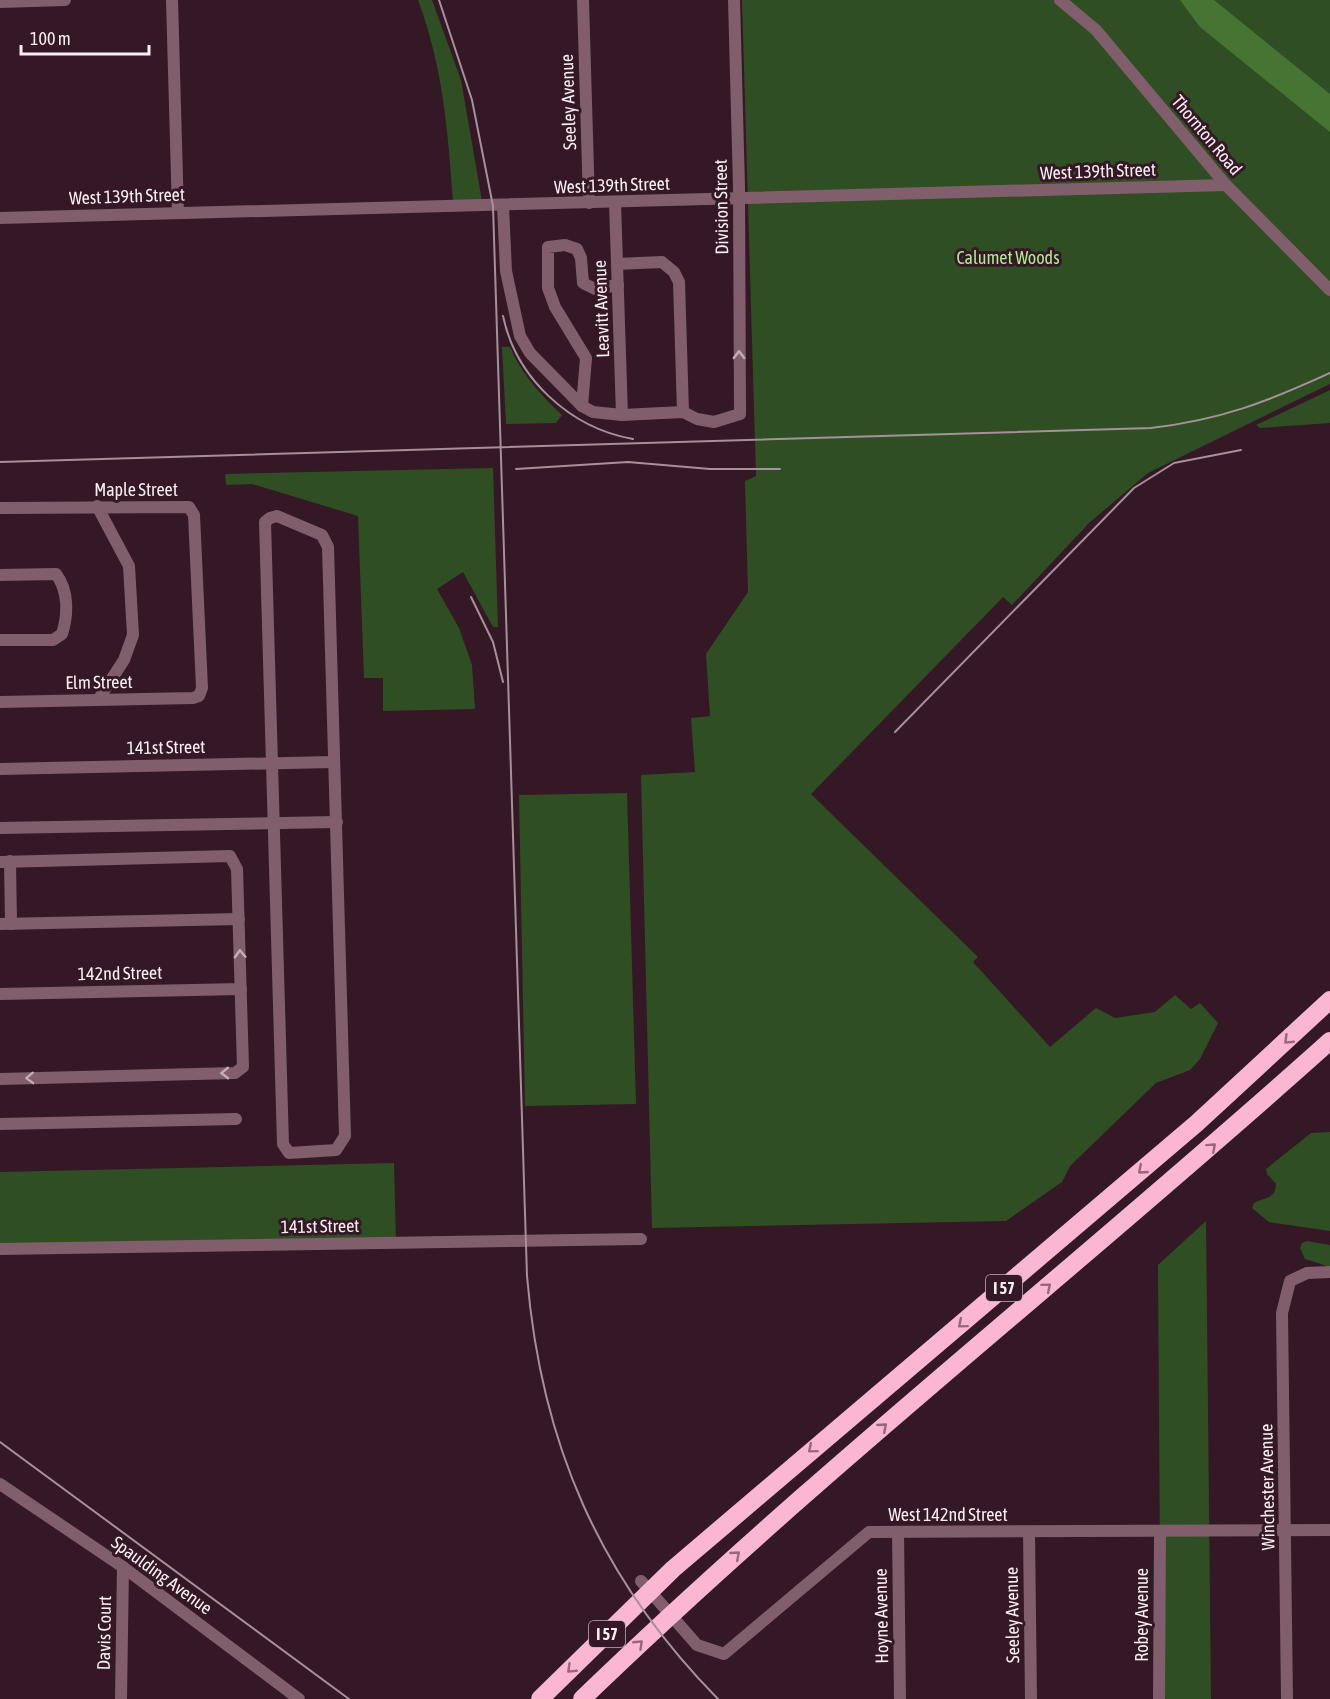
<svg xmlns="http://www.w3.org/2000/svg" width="1330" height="1699" viewBox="0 0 1330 1699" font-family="'Asap Condensed',sans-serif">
<rect width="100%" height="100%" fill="#341825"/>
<g fill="#304e24">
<path d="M418 0H432L461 80 482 201 453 202C448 131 443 67 418 0Z"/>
<polygon points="742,0 1330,0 1330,384 1148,473 1089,523 1012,605 1003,597 811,794 978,957 973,962 1050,1047 1096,1008 1115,1018 1155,1012 1175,995 1191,1009 1200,1003 1218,1023 1200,1059 1190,1070 1156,1083 1070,1166 1062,1182 1006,1221 652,1228 641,775 695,772 691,718 710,716 706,654 748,592 745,481 756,476"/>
<path d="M502 347H510C522 375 541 395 562 415L556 423 506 424Z"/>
<polygon points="1330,390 1330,423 1260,428 1256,425"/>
<polygon points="493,468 498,627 493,627 463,572 437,589 459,628 472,665 475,709 383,711 383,678 364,678 358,516 252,484 226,485 225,474"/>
<polygon points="627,793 636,1104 525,1106 519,795"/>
<path d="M1330 1132V1231L1269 1222 1252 1208 1254 1203C1265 1197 1275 1200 1276 1184L1267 1174 1266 1169 1311 1133Z"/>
<polygon points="394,1163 396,1243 0,1249 0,1172"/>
<polygon points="1206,1221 1211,1699 1161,1699 1158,1265"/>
<polygon points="1307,1241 1330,1245 1330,1267 1305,1259 1300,1248 1302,1243"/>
</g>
<polygon fill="#467533" points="1180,0 1214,0 1330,94 1330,132 1200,27"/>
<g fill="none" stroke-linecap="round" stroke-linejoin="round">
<g stroke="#815e6c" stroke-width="12">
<polyline points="172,0 178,213"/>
<polyline points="583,0 589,203"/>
<polyline points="1060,0 1096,30 1226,185 1330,290"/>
<polyline points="0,2 65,0"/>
<polyline points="615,203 622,415"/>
<polyline points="503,206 506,271 520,336 530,353 582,406 593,412 622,415 683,412 697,419 714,422 740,414 739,187 734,0"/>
<polyline points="0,218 1226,185"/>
<polyline points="617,264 662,262 674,272 679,282 683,412"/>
<polyline points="582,406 586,358 555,307 548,288 548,247 565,245 577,249 581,258 583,283 595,289 618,285"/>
<polyline points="97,506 129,566 133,635 124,660 98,700"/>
<polyline points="0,508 189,507 194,515 202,688 199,696 193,698 0,702"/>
<polygon points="277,516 322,535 328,547 345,1136 336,1150 289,1153 283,1144 265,522 270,518"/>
<path d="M0 575 56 574C69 591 68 615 62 634L53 640H0"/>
<polyline points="0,769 333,762"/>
<polyline points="0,828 337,822"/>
<polyline points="10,861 11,924"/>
<polyline points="0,862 230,856 237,869 243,1067 235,1073 0,1079"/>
<polyline points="0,924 239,919"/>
<polyline points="0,994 241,989"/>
<polyline points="0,1124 236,1119"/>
<polyline points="0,1249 641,1239"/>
<polyline points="0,1484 123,1567 299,1699"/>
<polyline points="898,1532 900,1699"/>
<polyline points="1029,1532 1031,1699"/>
<polyline points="641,1581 697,1645 724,1654 869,1532 1330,1530"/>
<polyline points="121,1699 123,1567"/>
<polyline points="1159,1699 1160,1531"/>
<polyline points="1287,1699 1282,1313 1290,1281 1307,1273 1330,1272"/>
</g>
<g stroke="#fbb6d2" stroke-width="18">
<polyline points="540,1699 673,1569 1197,1123 1330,1000"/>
<path d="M582 1699C821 1468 1083 1263 1330 1041"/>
</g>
<g stroke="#a69099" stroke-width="2">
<path d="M439 0 472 100 493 206 527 1276C541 1443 599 1578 718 1699"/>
<path d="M503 316C516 378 570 428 633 439"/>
<path d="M0 462 1151 428C1220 420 1267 402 1330 373"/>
<polyline points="516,469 628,462 710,469 780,469"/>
<polyline points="471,597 493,642 503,682"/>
<polyline points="895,732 1134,488 1174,463 1241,450"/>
<polyline points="0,1442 349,1699"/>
</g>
</g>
<defs><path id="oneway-chevron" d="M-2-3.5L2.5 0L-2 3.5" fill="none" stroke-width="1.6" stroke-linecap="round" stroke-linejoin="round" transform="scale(1.5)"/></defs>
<g stroke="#c5adb6">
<use href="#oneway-chevron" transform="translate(739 355) rotate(-90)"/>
<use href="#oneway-chevron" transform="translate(240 954) rotate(-92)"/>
<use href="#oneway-chevron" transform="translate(225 1073) rotate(179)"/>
<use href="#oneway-chevron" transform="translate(30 1078) rotate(178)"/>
</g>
<g stroke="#98677c">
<use href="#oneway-chevron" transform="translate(1288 1040) rotate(136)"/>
<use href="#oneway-chevron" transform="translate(1212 1147) rotate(-42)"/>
<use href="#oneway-chevron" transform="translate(1142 1170) rotate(139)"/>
<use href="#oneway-chevron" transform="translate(1047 1287) rotate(-40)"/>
<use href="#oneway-chevron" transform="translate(962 1324) rotate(140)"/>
<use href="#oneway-chevron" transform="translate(883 1427) rotate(-41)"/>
<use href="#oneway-chevron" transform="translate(812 1449) rotate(140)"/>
<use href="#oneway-chevron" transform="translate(736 1555) rotate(-41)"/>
<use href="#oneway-chevron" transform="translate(639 1644) rotate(-44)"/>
<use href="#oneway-chevron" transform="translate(571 1669) rotate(136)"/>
</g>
<g text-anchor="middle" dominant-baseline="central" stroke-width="6" stroke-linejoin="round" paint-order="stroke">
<g fill="#341825" stroke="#c1adb5" stroke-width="1.5">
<rect x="986" y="1275" width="36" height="26" rx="4.5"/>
<rect x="589" y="1621" width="36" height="26" rx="4.5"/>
</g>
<g font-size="16" font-weight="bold" fill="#fdedf3">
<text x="1004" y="1288">I 57</text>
<text x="607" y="1634">I 57</text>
</g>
<g font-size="18" fill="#fdedf3" stroke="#341825">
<text transform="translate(568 102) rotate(-92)">Seeley Avenue</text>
<text transform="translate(1207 135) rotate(50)">Thornton Road</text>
<text transform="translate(1098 171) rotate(-2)">West 139th Street</text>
<text transform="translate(612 185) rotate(-2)">West 139th Street</text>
<text transform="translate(127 196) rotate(-2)">West 139th Street</text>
<text transform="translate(721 207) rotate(-91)">Division Street</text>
<text transform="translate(601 309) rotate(-92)">Leavitt Avenue</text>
<text x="136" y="489">Maple Street</text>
<text transform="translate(99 682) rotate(-1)">Elm Street</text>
<text transform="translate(166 747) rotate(-1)">141st Street</text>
<text transform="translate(120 973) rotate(-1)">142nd Street</text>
<text transform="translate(320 1226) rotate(-1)">141st Street</text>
<text transform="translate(1267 1487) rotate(-91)">Winchester Avenue</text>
<text x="948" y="1514">West 142nd Street</text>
<text transform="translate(162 1575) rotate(36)">Spaulding Avenue</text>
<text transform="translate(1012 1615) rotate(-91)">Seeley Avenue</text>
<text transform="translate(1141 1615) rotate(-90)">Robey Avenue</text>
<text transform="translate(881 1616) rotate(-91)">Hoyne Avenue</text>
<text transform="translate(104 1633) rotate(-89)">Davis Court</text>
</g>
<g font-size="18" fill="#aaed91" stroke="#341825">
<text x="1008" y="257">Calumet Woods</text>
</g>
</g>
<path d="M21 45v9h128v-9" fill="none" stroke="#fdedf3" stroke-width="3"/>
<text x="30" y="45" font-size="18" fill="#fdedf3" stroke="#341825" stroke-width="4.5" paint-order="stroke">100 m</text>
</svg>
